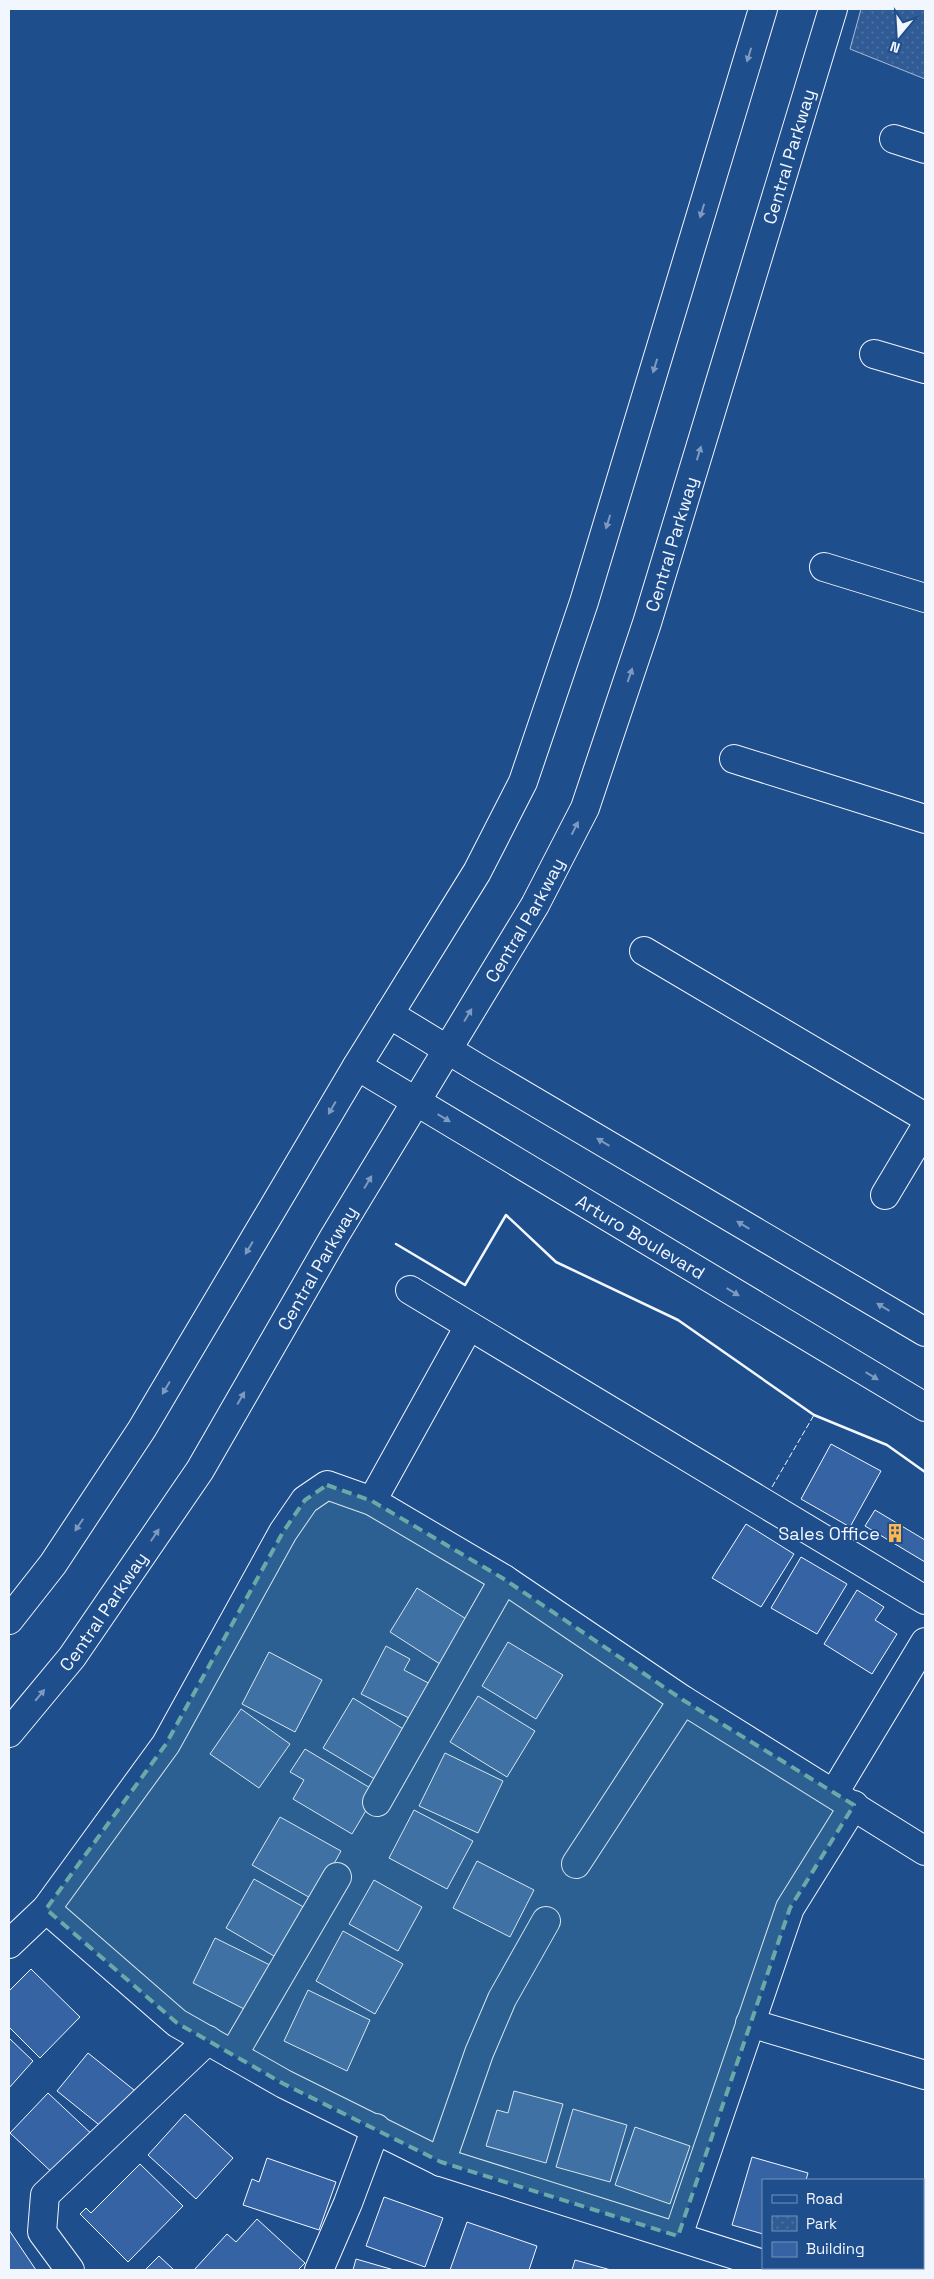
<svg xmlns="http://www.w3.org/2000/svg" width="934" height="2279" viewBox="0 0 934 2279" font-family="'Space Grotesk',sans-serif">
<defs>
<pattern id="park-dots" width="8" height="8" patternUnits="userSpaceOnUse" patternTransform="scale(1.25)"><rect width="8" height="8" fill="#305b95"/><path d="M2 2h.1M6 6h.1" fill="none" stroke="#4e73a5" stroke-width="1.8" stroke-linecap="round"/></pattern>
</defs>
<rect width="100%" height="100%" fill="#1f4e8c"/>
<polygon fill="url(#park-dots)" stroke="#a8bbd7" points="861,9 925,9 925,79 850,49"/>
<g fill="#3563a3" stroke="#f2f6ff">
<polygon points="831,1444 881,1471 850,1527 801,1499"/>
<polygon points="875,1510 925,1540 925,1562 865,1526"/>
<polygon points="746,1524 794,1554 761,1607 712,1578"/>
<polygon points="801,1557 847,1584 817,1634 771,1608"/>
<polygon points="417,1588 471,1622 443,1666 390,1632"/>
<polygon points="857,1590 884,1607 875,1620 897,1634 872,1674 824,1644"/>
<polygon points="508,1642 563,1675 536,1719 482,1686"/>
<polygon points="386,1646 410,1659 404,1670 432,1685 413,1720 361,1694"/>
<polygon points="269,1652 322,1680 295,1732 242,1704"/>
<polygon points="478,1696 535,1731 507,1777 450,1742"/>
<polygon points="353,1698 413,1735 383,1784 323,1748"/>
<polygon points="241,1709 290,1744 259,1788 210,1754"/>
<polygon points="305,1749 377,1792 352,1834 293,1799 304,1780 290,1772"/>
<polygon points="445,1753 503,1781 478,1833 419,1806"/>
<polygon points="414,1810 473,1841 447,1889 389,1858"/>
<polygon points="280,1817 341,1851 314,1900 252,1865"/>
<polygon points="477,1861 534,1890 510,1937 453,1908"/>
<polygon points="254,1879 307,1909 279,1959 226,1928"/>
<polygon points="374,1880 422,1907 398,1951 349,1924"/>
<polygon points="343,1931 403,1964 375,2014 316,1981"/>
<polygon points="215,1938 276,1968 254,2014 193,1983"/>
<polygon points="31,1969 80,2017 40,2058 9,2027 9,1991"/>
<polygon points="308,1990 370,2020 347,2071 284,2041"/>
<polygon points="9,2038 33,2061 9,2088"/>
<polygon points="88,2053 139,2094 108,2132 57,2091"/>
<polygon points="514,2091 563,2104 546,2163 486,2146 497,2110 508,2113"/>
<polygon points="48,2093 96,2138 58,2178 10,2133"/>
<polygon points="573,2109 627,2125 610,2182 556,2167"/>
<polygon points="185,2114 233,2158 196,2199 148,2155"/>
<polygon points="635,2127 690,2146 670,2204 615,2185"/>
<polygon points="752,2157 808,2173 806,2180 763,2180 763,2234 732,2225"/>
<polygon points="267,2158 336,2182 319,2230 243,2205 252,2179 259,2182"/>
<polygon points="140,2164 183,2206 128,2262 80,2214 86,2208 91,2213"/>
<polygon points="384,2197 443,2218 425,2267 366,2246"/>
<polygon points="923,2212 925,2213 925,2242 923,2251"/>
<polygon points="257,2219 305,2263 298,2270 194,2270 227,2234 236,2242"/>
<polygon points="467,2222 537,2246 529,2270 450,2270"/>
<polygon points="9,2230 36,2270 9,2270"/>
<polygon points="159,2256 174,2270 145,2270"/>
<polygon points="356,2259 394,2270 353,2270"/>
<polygon points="575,2260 611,2270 572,2270"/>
<polygon points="870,2268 917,2268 917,2270 878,2270"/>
</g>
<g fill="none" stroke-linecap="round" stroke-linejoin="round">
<g stroke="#f2f6ff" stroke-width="30">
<g id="minor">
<polyline points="894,139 925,149"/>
<polyline points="874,354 925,369"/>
<polyline points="824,567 925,598"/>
<polyline points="734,759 925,819"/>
<polyline points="644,951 925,1117"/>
<polyline points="389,1014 481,1070 925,1332"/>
<path id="s1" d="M357 1066 925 1407"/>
<polyline points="885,1195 925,1128"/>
<polyline points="410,1290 925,1600"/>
<polyline points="372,1501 469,1326"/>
<polyline points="834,1793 925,1642"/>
<polyline points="377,1802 504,1579"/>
<polyline points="576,1864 683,1700"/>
<polyline points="9,1944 46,1909"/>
<polyline points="750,2023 925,2075"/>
<polyline points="233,2055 337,1877"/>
<polyline points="441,2162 479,2053 502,1999 546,1921"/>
<polyline points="678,2236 790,1908 854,1805"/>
<polyline points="763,2264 441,2162 284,2084 177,2023 46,1909 166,1744 283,1532 305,1500 327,1485 372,1501 504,1579 683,1700 925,1851"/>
<polyline points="779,2268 788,2270"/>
<polyline points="70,2270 42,2232 45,2195 208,2040"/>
<polyline points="319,2270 348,2203 376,2128"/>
</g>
</g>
<g stroke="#f2f6ff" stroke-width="30">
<g id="major">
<polyline points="9,1620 53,1564 142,1429 357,1066 477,872 523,782 584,602 763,9"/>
<path id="s2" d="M9 1733 72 1657 200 1470 334 1237 535 905 585 808 647 623 833 9"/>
</g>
</g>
<use href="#minor" stroke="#1f4e8c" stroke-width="28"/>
<use href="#major" stroke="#1f4e8c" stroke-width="28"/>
<polyline stroke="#f2f6ff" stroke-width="1" stroke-dasharray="6 2.5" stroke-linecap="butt" points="772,1487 814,1415"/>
<polyline stroke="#f2f6ff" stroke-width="2.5" points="396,1244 465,1285 506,1215 556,1262 678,1320 814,1415 887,1445 925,1472"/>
</g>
<defs><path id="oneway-solid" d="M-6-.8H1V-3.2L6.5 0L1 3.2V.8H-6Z" transform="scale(1.25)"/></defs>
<g fill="#7e9ac0">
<use href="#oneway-solid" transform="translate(749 55) rotate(107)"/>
<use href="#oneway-solid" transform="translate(702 211) rotate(107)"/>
<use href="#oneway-solid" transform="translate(655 366) rotate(107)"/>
<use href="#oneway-solid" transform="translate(699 453) rotate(-73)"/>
<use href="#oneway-solid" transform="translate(608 522) rotate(107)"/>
<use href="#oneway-solid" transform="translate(630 675) rotate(-71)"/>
<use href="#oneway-solid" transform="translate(575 828) rotate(-63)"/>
<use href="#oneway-solid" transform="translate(468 1015) rotate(-59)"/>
<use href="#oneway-solid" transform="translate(332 1108) rotate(120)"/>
<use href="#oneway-solid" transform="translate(444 1118) rotate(31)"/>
<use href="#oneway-solid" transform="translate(603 1142) rotate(-149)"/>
<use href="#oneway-solid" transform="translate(368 1182) rotate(-59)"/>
<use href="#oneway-solid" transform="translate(743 1225) rotate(-149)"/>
<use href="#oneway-solid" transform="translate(249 1248) rotate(121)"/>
<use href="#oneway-solid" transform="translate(733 1292) rotate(31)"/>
<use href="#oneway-solid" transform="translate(883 1307) rotate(-149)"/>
<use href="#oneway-solid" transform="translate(872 1376) rotate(31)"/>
<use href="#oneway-solid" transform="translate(166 1388) rotate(121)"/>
<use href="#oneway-solid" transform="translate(241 1398) rotate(-60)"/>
<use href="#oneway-solid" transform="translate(79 1525) rotate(124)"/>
<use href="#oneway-solid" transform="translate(155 1535) rotate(-56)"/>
<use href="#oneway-solid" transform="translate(40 1695) rotate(-50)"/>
</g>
<path fill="#6aa9a8" fill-opacity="0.2" stroke="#6aa9a8" stroke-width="4" stroke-dasharray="10 6" stroke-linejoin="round" d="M327 1485 372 1501 504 1579 683 1700 854 1805 790 1908 678 2236 441 2162 284 2084 177 2023 46 1909 166 1744 283 1532 305 1500Z"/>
<defs>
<g id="building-bare" transform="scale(1.5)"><path d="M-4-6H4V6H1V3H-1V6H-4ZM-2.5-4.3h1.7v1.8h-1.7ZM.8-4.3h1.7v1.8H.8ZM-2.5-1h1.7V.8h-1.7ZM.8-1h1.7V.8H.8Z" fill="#ffb74d" stroke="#1f4e8c" stroke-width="2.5" paint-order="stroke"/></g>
</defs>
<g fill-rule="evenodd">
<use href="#building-bare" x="895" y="1533"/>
</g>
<g text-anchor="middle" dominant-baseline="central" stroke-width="4" stroke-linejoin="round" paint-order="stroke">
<g font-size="18" fill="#f2f6ff" stroke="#1f4e8c">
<text stroke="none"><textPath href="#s2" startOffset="1774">Central Parkway</textPath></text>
<text stroke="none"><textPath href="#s2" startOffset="1369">Central Parkway</textPath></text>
<text stroke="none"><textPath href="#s2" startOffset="964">Central Parkway</textPath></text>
<text stroke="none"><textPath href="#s1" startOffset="331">Arturo Boulevard</textPath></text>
<text stroke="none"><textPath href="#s2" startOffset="559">Central Parkway</textPath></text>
<text stroke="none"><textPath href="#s2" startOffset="154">Central Parkway</textPath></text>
</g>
<g font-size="18" fill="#f2f6ff" stroke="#1f4e8c" text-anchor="end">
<text x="880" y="1533">Sales Office</text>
</g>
</g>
<rect width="934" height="2279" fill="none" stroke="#f2f6ff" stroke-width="20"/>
<rect x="762" y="2179" width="162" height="90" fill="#1f4e8c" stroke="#7391ba"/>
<rect x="772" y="2195" width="25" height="8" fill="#1f4e8c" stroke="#7391ba"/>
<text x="806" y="2204" font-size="15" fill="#f2f6ff">Road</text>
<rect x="772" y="2216" width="25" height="15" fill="url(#park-dots)" stroke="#7391ba"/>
<text x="806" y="2229" font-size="15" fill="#f2f6ff">Park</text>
<rect x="772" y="2242" width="25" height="15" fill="#3563a3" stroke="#7391ba"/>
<text x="806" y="2254" font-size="15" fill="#f2f6ff">Building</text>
<g transform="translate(899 35) rotate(198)" stroke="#1f4e8c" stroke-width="4" paint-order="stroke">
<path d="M0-4L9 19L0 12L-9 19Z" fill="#f2f6ff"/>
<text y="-8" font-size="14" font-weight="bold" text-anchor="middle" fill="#f2f6ff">N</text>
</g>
</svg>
